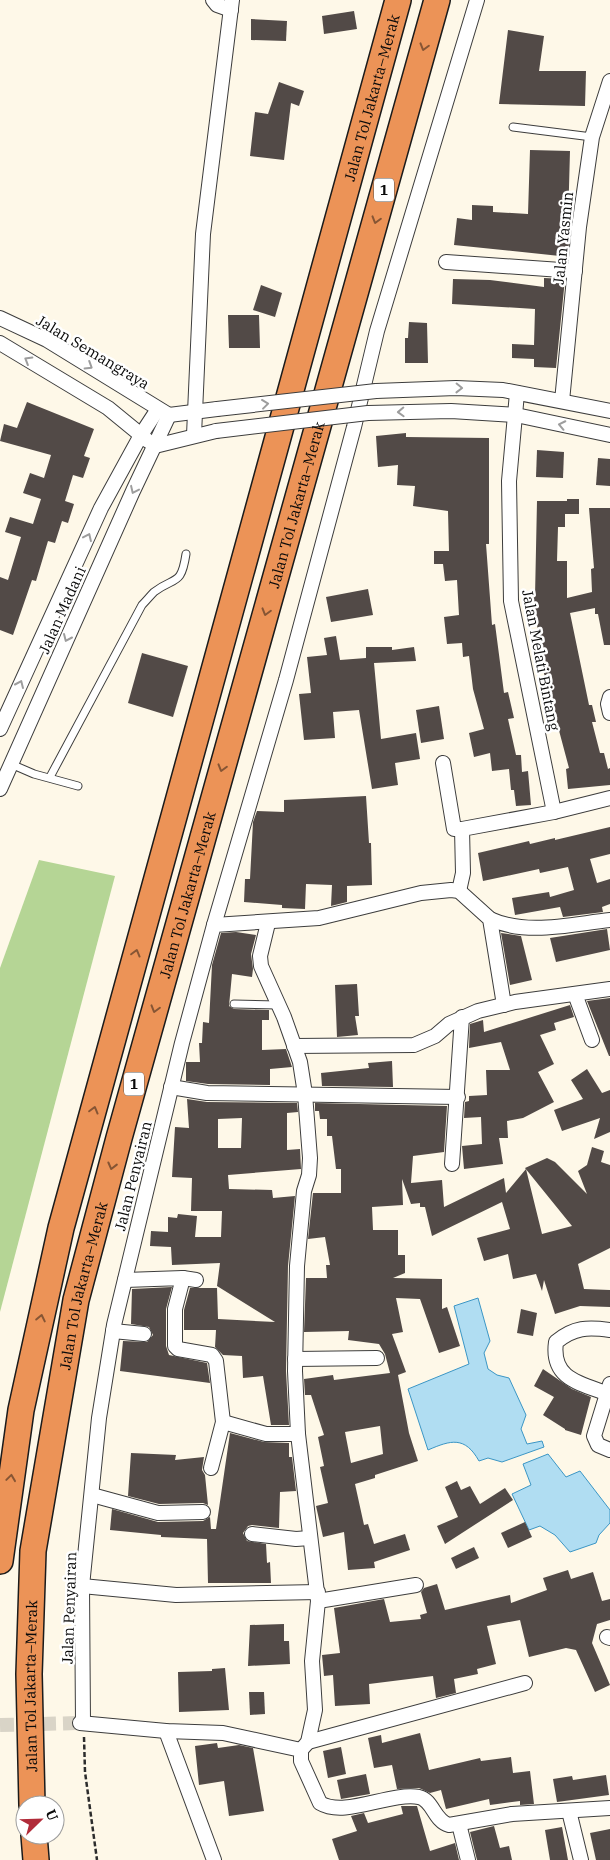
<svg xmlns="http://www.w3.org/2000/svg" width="610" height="1860" viewBox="0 0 610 1860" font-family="'IBM Plex Serif',serif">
<rect width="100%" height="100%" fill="#fef8e8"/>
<polygon fill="#b5d595" points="39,860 115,876 0,1312 0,968"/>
<g fill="#b0ddf2" stroke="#3b96c5">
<path d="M478 1298 490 1341 484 1353 488 1369 497 1375 509 1378 526 1415 521 1429 527 1444 542 1441 544 1447 502 1462 488 1458 479 1461C465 1436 451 1440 428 1450L408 1389 469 1364 454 1306Z"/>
<polygon points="548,1454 566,1477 580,1471 610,1510 610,1523 599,1535 596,1543 570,1552 555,1535 540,1526 529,1530 512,1494 531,1485 523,1464"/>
</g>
<g fill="#524a47" fill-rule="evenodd">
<polygon points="354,11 357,29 324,34 322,16"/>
<polygon points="251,19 287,21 286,41 251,40"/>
<polygon points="508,30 544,36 539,71 586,71 585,106 499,104"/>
<polygon points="279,82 304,91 299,106 291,103 284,160 250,156 255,112 268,114"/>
<polygon points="530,150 570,151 568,223 571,223 567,262 559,261 560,256 454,245 457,218 472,220 472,205 493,206 493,212 528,214"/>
<polygon points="544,278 565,279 556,368 534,367 534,359 512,358 512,344 534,345 535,309 452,304 453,279 490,280 544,287"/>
<polygon points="261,285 282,293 275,317 253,310"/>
<polygon points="228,315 259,315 260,348 229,348"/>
<polygon points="409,322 427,323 428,363 405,363 405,338 408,338"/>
<polygon points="27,402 94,429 84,456 90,458 83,478 73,475 65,501 74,504 68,523 62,521 55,543 48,541 36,581 32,580 13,635 0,630 0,577 8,580 21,537 5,532 10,517 33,524 41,499 23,493 30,473 44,478 51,455 0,441 4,424 17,428"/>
<polygon points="406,433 406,437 489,438 489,544 486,544 492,625 495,624 504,693 508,692 514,718 508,719 516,755 521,755 522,772 528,771 531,805 516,806 514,790 511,790 509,769 492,771 490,753 474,757 469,733 484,729 473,689 469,656 463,657 462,643 447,644 444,617 459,615 457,580 445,581 443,564 434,564 434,551 449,551 448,511 413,506 415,486 397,485 398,465 378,467 376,436"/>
<polygon points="537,450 564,452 563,478 536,477"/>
<polygon points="598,458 610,459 610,486 596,485"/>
<polygon points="567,499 579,499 579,514 565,514 565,527 558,527 557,561 567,561 567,598 592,592 591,569 594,568 589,508 610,508 610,645 604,645 598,614 595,614 595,608 570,613 589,705 592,705 596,722 592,722 600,753 604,753 608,769 610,768 610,785 568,789 566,769 569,768 545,678 540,654 543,653 531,598 535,597 537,501 567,501"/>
<polygon points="368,589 373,615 331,622 326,597"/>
<polygon points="336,636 340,660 366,658 366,647 392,647 392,650 414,647 416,661 374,663 381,739 416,733 420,759 395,763 398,785 372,789 359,710 333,712 335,738 304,740 299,694 311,693 307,657 327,655 324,638"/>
<polygon points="142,653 188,666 173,717 128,703"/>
<polygon points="439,706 444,739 421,743 416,710"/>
<polygon points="366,796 369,843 371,843 372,885 347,886 347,902 331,906 332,885 306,884 305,909 282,908 282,905 244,902 245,879 250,879 253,822 257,811 284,812 284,800"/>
<polygon points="610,827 610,854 590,859 597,883 610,879 610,904 602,907 603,912 563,917 560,907 515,915 512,898 549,892 550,897 574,890 568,867 540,873 539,869 483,881 478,853 529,841 530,844 555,838 555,840"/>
<polygon points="607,929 610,950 556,962 550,938"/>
<polygon points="236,932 256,935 251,954 253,969 252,977 232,974 229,1006 234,1009 269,1010 269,1020 262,1020 262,1050 286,1049 292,1067 270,1069 270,1085 208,1084 186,1081 186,1062 200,1062 199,1043 202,1043 203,1022 209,1023 212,965 221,933"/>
<polygon points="501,933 521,936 532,980 510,985"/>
<polygon points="357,984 359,1016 355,1016 358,1035 337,1037 335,985"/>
<polygon points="610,998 610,1056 609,1056 587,1001"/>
<polygon points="570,1005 574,1017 554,1023 556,1030 540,1035 554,1064 538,1072 554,1102 523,1118 507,1121 508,1138 499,1138 503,1164 464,1169 462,1146 482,1144 481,1117 464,1118 465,1102 469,1101 469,1096 487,1095 486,1070 510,1070 501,1042 469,1048 470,1024 483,1020 484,1032"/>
<polygon points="392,1061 393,1087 322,1086 321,1073 369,1068 368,1063"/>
<polygon points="587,1069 602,1093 610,1090 610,1132 594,1139 600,1118 562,1131 554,1110 583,1099 571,1080"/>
<path d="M187 1099 207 1102 297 1103 298 1112 287 1113V1150L300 1149 301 1169 228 1175 229 1189 272 1190 273 1198 295 1196 288 1266 286 1371 289 1425H271L263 1376 243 1378 242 1356 223 1355 215 1347 216 1330H184V1310L190 1288H217L218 1319 275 1322 217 1286 220 1263 172 1265 171 1247 150 1246 151 1231 168 1232V1217L177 1218 178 1214 197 1216 195 1237H221L222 1211H191L192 1178 172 1177 175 1127 189 1128ZM242 1118 241 1148H218V1119Z"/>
<path d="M315 1103 447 1106 444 1152 413 1156 411 1183 442 1180 444 1207 504 1178 506 1193 526 1169 542 1234 572 1226 525 1168 547 1158 555 1162 587 1194 578 1171 587 1165 592 1147 604 1151 601 1162 610 1165V1248L578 1264 584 1289 610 1290V1307L580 1306 555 1314 544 1280 542 1291 536 1274 513 1279 508 1254 484 1261 477 1238 510 1229 502 1202 432 1236 425 1207H420V1203L411 1204 402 1179 403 1205 372 1207 373 1230H398V1255H405V1273L393 1278 442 1279V1309L447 1307 460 1346 439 1353 420 1299 396 1298 403 1332 392 1334 406 1372 398 1375 409 1433 418 1461 375 1475V1478L355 1484 364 1525 368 1524 374 1544 405 1534 410 1550 374 1562 375 1568 348 1570 344 1532 323 1537 316 1506 328 1503 320 1467 324 1466 318 1437 324 1435 311 1395H305L304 1379 333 1375 334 1380 390 1373 385 1354 379 1344 348 1340 349 1331 304 1332 306 1278H327L326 1265H330L325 1237 308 1239 313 1193H341V1169H336L332 1136H327V1119H320L319 1111H315ZM380 1426 383 1454 351 1463 345 1432Z"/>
<polygon points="172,1287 166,1309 166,1346 169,1355 207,1363 210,1383 120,1371 123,1341 147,1342 153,1335 149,1327 131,1324 132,1289"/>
<polygon points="521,1309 537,1313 533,1336 517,1333"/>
<polygon points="543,1369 572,1389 591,1397 581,1435 565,1430 565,1429 543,1415 554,1397 534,1386"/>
<polygon points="230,1433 264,1442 289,1443 289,1457 292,1457 296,1491 280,1492 279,1528 252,1525 248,1526 243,1533 247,1541 266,1544 267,1563 270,1562 271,1583 208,1583 207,1539 161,1537 161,1535 110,1530 112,1509 158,1522 203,1521 210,1517 211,1529 216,1529"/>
<polygon points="131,1453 176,1455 175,1460 204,1457 202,1470 205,1475 208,1505 203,1503 159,1504 128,1496"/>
<polygon points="457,1481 461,1490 470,1486 480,1504 505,1488 513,1500 445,1544 437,1526 458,1517 445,1487"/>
<polygon points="525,1522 532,1537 508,1548 501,1533"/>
<polygon points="474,1547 479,1558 456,1569 451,1558"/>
<polygon points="568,1570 571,1579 593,1572 602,1601 610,1599 610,1620 597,1624 592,1643 610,1685 595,1692 576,1650 566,1648 529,1657 520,1620 487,1626 496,1664 477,1669 478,1674 454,1679 456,1693 436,1698 433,1676 369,1684 370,1704 335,1706 333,1675 324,1676 322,1655 340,1653 334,1608 384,1599 390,1622 421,1619 420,1615 427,1613 421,1592 424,1588 437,1584 445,1610 510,1595 511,1603 547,1590 543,1578"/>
<polygon points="284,1624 284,1641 289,1641 290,1664 248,1666 250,1625"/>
<polygon points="225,1668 229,1710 179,1712 178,1672 212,1671 212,1669"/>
<polygon points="249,1692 264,1692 265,1714 250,1715"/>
<polygon points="420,1733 429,1770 480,1758 481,1761 511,1757 513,1773 530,1771 534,1804 520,1805 520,1801 490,1805 489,1799 446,1809 441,1790 430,1793 419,1788 397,1789 392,1765 374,1768 368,1738 381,1735 382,1743"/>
<polygon points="217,1743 218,1748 239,1745 253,1748 264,1811 229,1816 224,1781 199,1785 195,1746"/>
<polygon points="341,1747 346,1774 328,1778 323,1751"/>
<polygon points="366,1774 370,1794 341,1799 337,1780"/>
<polygon points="606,1775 609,1795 557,1802 553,1779 572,1776 573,1780"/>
<polygon points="401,1806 417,1806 430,1851 455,1843 459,1860 339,1860 332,1839 357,1831 351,1816 364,1813 368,1823 403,1814"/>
<polygon points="494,1826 500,1848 509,1846 512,1860 477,1860 470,1832"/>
<polygon points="562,1827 568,1860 550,1860 545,1830"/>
<polygon points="610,1829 610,1860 596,1860 590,1833"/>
</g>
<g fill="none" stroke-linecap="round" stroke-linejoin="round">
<polyline stroke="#d9d4c7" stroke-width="14" stroke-dasharray="14 7" stroke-linecap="butt" points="0,1725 80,1723"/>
<g stroke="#3d3d3d" stroke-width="9">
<g id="lane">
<polyline points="513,127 592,137"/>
<polyline points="11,764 34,774 78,786"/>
<path d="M50 777 142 605C146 601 150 596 154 592 175 576 181 587 186 554"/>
<polyline points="234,1004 278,1005"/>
</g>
</g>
<g stroke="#3d3d3d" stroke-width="16">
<g id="street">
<polyline points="213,0 217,5 231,10"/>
<polyline points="446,262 575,271"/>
<polyline points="0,318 47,340 169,415"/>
<polyline points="0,343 108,408 141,435 101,508 0,729"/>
<polyline points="376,391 456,388 503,390 610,411"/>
<polyline points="517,393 509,481 511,601 554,812"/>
<polyline points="562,401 579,227 592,137 610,81"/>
<polyline points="368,413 451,411 516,415 610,435"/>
<polyline points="169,415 217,409"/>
<polyline points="194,435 203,234 232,0"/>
<polyline points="148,441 141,435 158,409"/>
<polyline points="155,446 216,431"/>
<polyline points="610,697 608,704 610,713"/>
<polyline points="443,763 454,829 462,829"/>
<polyline points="0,789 133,491 169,415"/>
<polyline points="459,891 463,873 462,829 554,812 610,798"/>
<path d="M490 919C527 936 572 924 610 920"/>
<polyline points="268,923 260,956 261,966 284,1017 300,1062 305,1094 310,1158 309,1175 304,1191 297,1266 295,1371 298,1434 318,1601 312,1661 315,1710 308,1742 301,1750"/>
<polyline points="214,925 286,680 354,427 377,331 477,0"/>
<polyline points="575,994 592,1040"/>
<polyline points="294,1046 414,1045 435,1036 449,1024 478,1011 515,1002 610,989"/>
<polyline points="171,1087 207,1093 458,1097"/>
<polyline points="452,1164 462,1017"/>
<polyline points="183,1278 196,1280"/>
<polyline points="125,1280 183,1278 175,1309 175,1346 178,1349 212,1355 216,1361 223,1422 211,1468"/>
<polyline points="113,1331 144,1334"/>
<polyline points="295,1359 377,1358"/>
<polyline points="610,1384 594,1436 598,1445 610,1450"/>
<path d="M606 1393C578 1383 551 1378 556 1342 574 1327 588 1327 610 1330"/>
<polyline points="223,1422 266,1434 298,1434"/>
<polyline points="92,1495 158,1513 203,1512"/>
<polyline points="252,1534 296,1539 310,1538"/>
<polyline points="82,1586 176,1595 318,1592"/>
<polyline points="318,1601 416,1585"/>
<polyline points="607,1637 610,1638"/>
<path d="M80 1723 166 1731 223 1733 301 1750V1761L320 1803C345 1818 389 1792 419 1797 433 1800 434 1821 449 1825L512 1814 610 1808"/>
<polyline points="83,1723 82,1586 99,1418 114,1325 182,1043 214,925 319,918 421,893 451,890 459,891 490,919 504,1005"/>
<polyline points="166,1731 214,1860"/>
<polyline points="308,1742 525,1683"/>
<polyline points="569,1811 581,1860"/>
<polyline points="459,1824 468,1860"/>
</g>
</g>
<g stroke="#1b1b1b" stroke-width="28">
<g id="highway">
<path id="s1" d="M0 1561 21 1410 61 1228 398 0"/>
<path id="s2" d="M32 1805 29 1674 33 1551 76 1300 119 1138 437 0"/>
<polyline points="34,1835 36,1860"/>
</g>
</g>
<polyline stroke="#2c2c2c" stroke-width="2.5" stroke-dasharray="5 2.5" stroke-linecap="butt" points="84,1737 85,1772 97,1860"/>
<use href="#lane" stroke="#fff" stroke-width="7"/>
<use href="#street" stroke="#fff" stroke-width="14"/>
<use href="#highway" stroke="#ec9357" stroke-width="25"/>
<g stroke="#3d3d3d" stroke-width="16" stroke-linecap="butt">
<g id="street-bridge">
<polyline points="217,409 376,391"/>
<polyline points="216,431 368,413"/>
</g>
</g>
<use href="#street-bridge" stroke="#fff" stroke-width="14"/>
</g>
<defs><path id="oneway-chevron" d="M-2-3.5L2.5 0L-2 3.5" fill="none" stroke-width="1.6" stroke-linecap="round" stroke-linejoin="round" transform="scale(1.25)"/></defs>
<g stroke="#865534">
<use href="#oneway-chevron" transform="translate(424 47) rotate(106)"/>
<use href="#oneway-chevron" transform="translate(376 220) rotate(106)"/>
<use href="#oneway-chevron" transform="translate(266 612) rotate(106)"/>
<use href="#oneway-chevron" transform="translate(222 768) rotate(106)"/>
<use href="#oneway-chevron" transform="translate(136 953) rotate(-75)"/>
<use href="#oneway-chevron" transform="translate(155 1009) rotate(106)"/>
<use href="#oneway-chevron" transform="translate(94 1110) rotate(-75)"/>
<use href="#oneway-chevron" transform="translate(112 1166) rotate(104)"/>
<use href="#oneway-chevron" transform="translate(41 1318) rotate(-78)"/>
<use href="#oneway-chevron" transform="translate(11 1478) rotate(-82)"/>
</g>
<g stroke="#9d9d9d">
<use href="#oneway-chevron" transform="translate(28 360) rotate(-149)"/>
<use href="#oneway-chevron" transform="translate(89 366) rotate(32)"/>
<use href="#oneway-chevron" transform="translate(459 388) rotate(1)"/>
<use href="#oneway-chevron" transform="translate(265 404) rotate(-7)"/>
<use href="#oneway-chevron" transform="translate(401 412) rotate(178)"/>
<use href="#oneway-chevron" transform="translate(562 425) rotate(-168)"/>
<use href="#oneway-chevron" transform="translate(134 490) rotate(115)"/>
<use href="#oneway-chevron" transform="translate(88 537) rotate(-65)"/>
<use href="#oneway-chevron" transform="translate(67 638) rotate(114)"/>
<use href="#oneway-chevron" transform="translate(20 684) rotate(-66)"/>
</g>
<g text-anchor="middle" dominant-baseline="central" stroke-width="5" stroke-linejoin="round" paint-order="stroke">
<g fill="#fff" stroke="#545454" stroke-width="1">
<rect x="374" y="178.5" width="20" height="23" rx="4"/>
<rect x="124" y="1072.5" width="20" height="23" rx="4"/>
</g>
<g font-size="14" font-weight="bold" fill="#0a0a0a">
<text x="384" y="190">1</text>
<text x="134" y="1084">1</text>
</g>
<g font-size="15" fill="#0a0a0a" stroke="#fff">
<text stroke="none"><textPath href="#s1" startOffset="1511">Jalan Tol Jakarta–Merak</textPath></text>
<text transform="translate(563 238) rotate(-84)">Jalan Yasmin</text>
<text transform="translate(93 352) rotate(31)">Jalan Semangraya</text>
<text stroke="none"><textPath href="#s2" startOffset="1334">Jalan Tol Jakarta–Merak</textPath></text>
<text transform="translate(62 610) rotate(-66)">Jalan Madani</text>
<text transform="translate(541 660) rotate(79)">Jalan Melati Bintang</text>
<text stroke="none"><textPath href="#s2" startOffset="929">Jalan Tol Jakarta–Merak</textPath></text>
<text transform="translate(133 1176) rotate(-76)">Jalan Penyairan</text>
<text stroke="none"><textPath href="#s2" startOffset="524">Jalan Tol Jakarta–Merak</textPath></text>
<text transform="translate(69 1608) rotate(-88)">Jalan Penyairan</text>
<text stroke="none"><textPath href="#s2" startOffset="119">Jalan Tol Jakarta–Merak</textPath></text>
</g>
</g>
<g transform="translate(40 1820) rotate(67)"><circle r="24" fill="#ffffff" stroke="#9d9d9d"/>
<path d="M0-4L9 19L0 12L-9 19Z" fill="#b12b39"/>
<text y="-8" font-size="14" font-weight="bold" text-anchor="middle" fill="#0a0a0a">U</text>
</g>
</svg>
